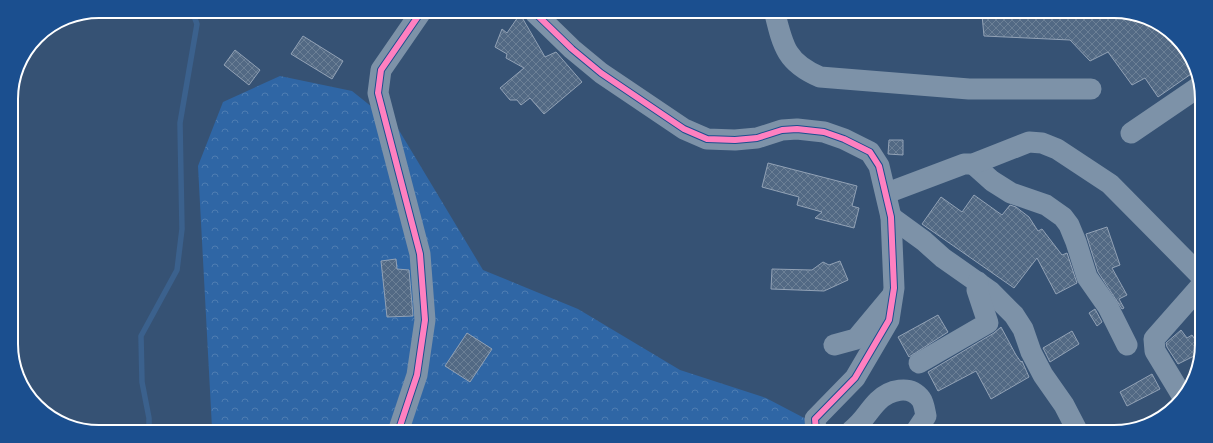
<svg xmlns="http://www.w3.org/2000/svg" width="1213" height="443" viewBox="0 0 1213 443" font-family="Montserrat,sans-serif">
<defs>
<pattern id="forest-crowns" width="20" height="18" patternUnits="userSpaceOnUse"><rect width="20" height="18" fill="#2f66a5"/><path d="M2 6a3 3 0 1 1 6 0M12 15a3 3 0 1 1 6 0" fill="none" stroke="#4e7db2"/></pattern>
<pattern id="building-cross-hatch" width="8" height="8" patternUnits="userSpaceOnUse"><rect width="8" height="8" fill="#526984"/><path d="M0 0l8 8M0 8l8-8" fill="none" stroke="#6c8096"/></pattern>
</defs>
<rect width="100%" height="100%" fill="#365274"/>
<polygon fill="url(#forest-crowns)" points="280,76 352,91 397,127 483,270 578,309 680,370 766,398 829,431 212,428 198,166 223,102"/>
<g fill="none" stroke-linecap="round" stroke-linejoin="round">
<polyline stroke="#3b618d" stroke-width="5.5" points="149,428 149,418 142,382 141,336 177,270 182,229 180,123 197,24 192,11"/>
</g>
<g fill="url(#building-cross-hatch)" stroke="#92a2b6">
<polygon points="520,14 545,57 556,52 582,82 544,114 530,98 521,105 517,100 510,100 500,88 524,68 506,58 507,54 495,47 502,29 507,33"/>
<polygon points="982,15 1142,16 1180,41 1194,72 1158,97 1145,78 1132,85 1108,52 1090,61 1070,40 984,36"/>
<polygon points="303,36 343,61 332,79 291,54"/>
<polygon points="235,50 260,70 249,85 224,65"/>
<polygon points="889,140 903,140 903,155 888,154"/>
<polygon points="768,163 857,186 852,206 859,208 854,228 815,218 822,212 797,205 799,197 762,187"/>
<polygon points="974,195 1002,215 1010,205 1016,207 1029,217 1038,231 1042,229 1062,255 1067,253 1077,283 1056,294 1037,258 1014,288 922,224 941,197 962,212"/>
<polygon points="1107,227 1120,265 1112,268 1127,295 1119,299 1124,308 1122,309 1098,272 1086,234"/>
<polygon points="396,259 397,269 409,270 413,316 387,317 381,261"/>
<polygon points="840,261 848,280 824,291 771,289 772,269 812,270 823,262 829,265"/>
<polygon points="1095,309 1102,322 1097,326 1089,313"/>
<polygon points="938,315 948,332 909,357 898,337"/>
<polygon points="1001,327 1016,355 1021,362 1022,361 1029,377 991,399 976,371 938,391 928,372 994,333"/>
<polygon points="1181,330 1187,338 1192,335 1198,344 1198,354 1178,364 1167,347 1166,343"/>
<polygon points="1072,331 1079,344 1050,362 1043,348"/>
<polygon points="467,333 492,349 470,382 445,366"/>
<polygon points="1152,374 1160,389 1127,406 1120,392"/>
</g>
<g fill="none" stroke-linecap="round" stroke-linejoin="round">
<g stroke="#7d92a8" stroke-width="21">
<polyline points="535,13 572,49 601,73 684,129 707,139 735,140 757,138 782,130 797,129 824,132 844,139 870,152 879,166 891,217 894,288 889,320 855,378 815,419 816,431"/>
<path d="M775 14C783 47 787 63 820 77L969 89H1091"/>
<polyline points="1131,133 1200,86"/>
<polyline points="973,164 992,181 1011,193 1046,205 1063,217 1069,225 1076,242 1087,277 1108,307 1127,345"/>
<polyline points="887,193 964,164 973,164 1029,142 1042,143 1057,149 1110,184 1199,274"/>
<polyline points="891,217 924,241 943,258 990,291 1014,315 1023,329 1031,352 1043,375 1064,405 1078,432"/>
<polyline points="834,345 856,339 891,297"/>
<polyline points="919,363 988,323 977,290 978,282"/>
<polyline points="1181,394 1155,351 1154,339 1199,288"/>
<polyline points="399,429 417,375 425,320 420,254 378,93 381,70 421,12"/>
<path d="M851 431C865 420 867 412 878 401 889 390 910 384 921 399 924 403 925 411 926 416L916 431"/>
</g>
<g stroke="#1b4f8f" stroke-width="8">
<g id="cycleway">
<polyline points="535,13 572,49 601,73 684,129 707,139 735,140 757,138 782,130 797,129 824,132 844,139 870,152 879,166 891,217 894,288 889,320 855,378 815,419 816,431"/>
<polyline points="399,429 417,375 425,320 420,254 378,93 381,70 421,12"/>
</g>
</g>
<use href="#cycleway" stroke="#ff80c0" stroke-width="6"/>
</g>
<path d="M0 0H1213V443H0ZM99 18H1114A81 81 0 0 1 1195 99V344A81 81 0 0 1 1114 425H99A81 81 0 0 1 18 344V99A81 81 0 0 1 99 18Z" fill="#1b4f8f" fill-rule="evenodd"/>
<path fill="none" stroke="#fff" stroke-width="2" d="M99 18H1114A81 81 0 0 1 1195 99V344A81 81 0 0 1 1114 425H99A81 81 0 0 1 18 344V99A81 81 0 0 1 99 18Z"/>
</svg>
